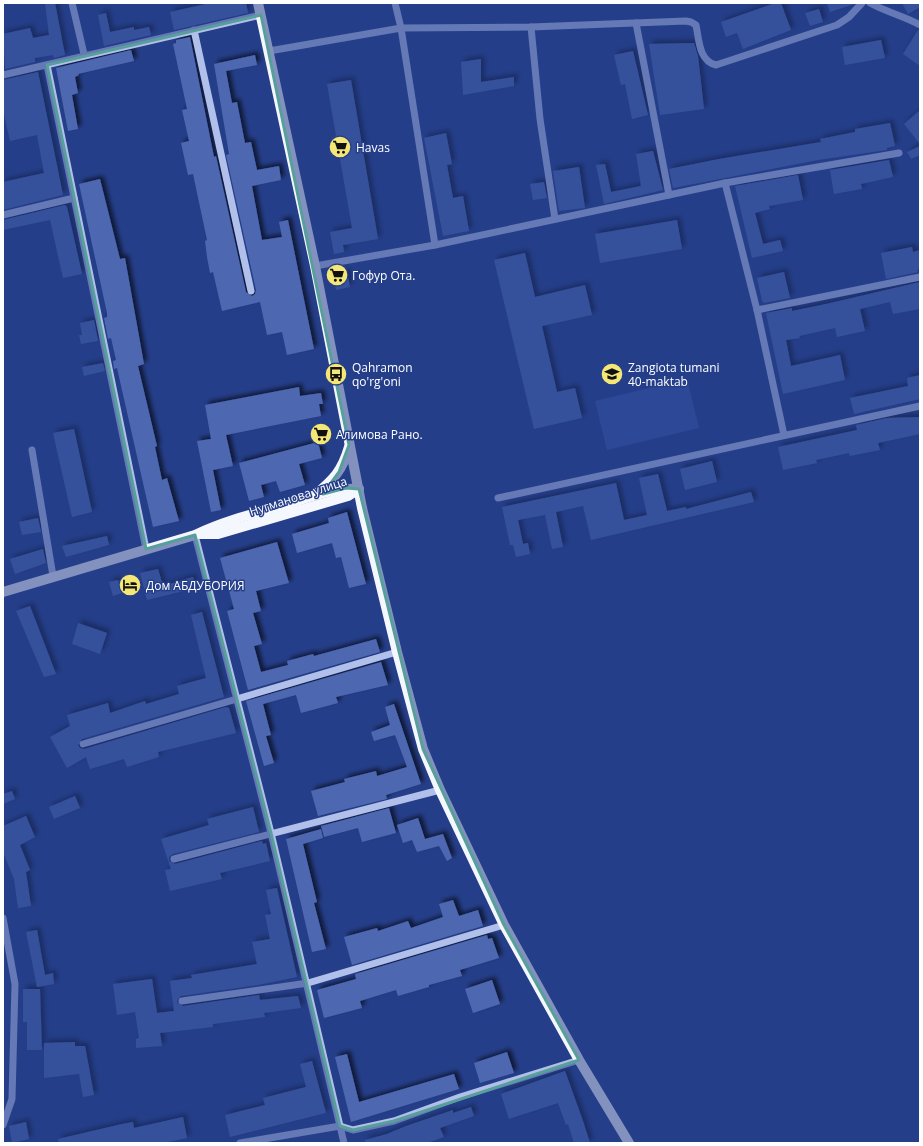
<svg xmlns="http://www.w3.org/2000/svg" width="923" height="1146" viewBox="0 0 923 1146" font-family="'Open Sans',sans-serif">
<defs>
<filter id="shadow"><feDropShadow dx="3.5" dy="-3.5" stdDeviation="2" flood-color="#0009"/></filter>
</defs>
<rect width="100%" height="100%" fill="#253e89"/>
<polygon fill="#3956a6" points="687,379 699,428 607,450 595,401"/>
<g fill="#4d67b1" filter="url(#shadow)">
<polygon points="45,3 55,3 65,55 54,58 53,55 35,58 35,62 5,69 3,34 30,28 33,38 49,35"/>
<polygon points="210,3 246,3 248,13 174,30 170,12"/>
<polygon points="775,3 781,3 791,30 743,49 737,33 726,37 721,22"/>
<polygon points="827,3 854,3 854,4 830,12"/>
<polygon points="902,3 920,3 920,7 908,14"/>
<polygon points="819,9 823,22 810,26 805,13"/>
<polygon points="106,13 110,32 134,27 134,30 149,27 151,35 104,46 98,15"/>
<polygon points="918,30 920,30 920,66 903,54"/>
<polygon points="190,37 214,157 216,156 246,292 252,296 255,294 256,290 226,155 229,154 214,64 255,55 257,65 226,71 232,103 237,102 245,143 251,142 257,170 279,166 281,180 252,186 262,240 282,237 279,222 288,220 314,349 287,355 282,332 267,335 260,302 222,311 213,272 210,273 207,257 205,241 207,240 193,174 188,175 181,143 189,141 182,110 187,109 173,44 176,43 176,40"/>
<polygon points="881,40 885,58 845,65 842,47"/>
<polygon points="694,43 698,56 704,109 660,115 649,44"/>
<polygon points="131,50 134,61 78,74 79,75 75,77 78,93 72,95 78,129 68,131 56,68"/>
<polygon points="633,51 648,115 632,119 625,84 621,85 614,55"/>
<polygon points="481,59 481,82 514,77 514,86 463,95 461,62"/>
<polygon points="38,72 63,195 3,210 3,182 44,173 37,135 10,141 3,110 3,80"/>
<polygon points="351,80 378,239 343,245 344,252 334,254 330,232 352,228 327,84"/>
<polygon points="920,110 920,144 904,124"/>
<polygon points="890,123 895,146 887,148 887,150 818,160 673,188 669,169 719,159 821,142 820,139 855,132 855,129"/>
<polygon points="446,133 452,164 447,165 453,198 463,196 469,231 443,236 424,138"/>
<polygon points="920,146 920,155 911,159 907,152"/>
<polygon points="653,151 663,190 604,204 596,165 605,164 611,192 641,186 636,154"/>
<polygon points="889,160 893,177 861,184 862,189 834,194 830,170"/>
<polygon points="579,167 585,208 559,211 553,171"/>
<polygon points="798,175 803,200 769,206 770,209 755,213 763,244 780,240 783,251 752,258 735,186"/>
<polygon points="100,179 120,259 125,258 144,364 138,366 157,446 155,447 162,480 167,478 179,521 153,527 117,368 114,369 113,361 116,360 111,338 108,339 104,318 107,317 107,313 79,184"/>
<polygon points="544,182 547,198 533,200 530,184"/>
<polygon points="65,205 67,207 82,274 63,278 50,220 3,230 3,220"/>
<polygon points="677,220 682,249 600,263 595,234"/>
<polygon points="912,247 913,252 920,250 920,269 917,270 918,272 886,279 881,253"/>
<polygon points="525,253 535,297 585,285 592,315 542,326 557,392 575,388 582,418 534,429 494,260"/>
<polygon points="347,272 350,287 336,290 333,275"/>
<polygon points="784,272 790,298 764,303 762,301 757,278"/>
<polygon points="920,282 920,309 893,314 890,302 860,309 865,331 837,337 835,328 799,336 800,338 786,340 791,366 840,355 845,380 783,394 766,313 792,308 792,311 826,304"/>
<polygon points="94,320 98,341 81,344 79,335 82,335 80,323"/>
<polygon points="103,363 105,371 84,376 82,367"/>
<polygon points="920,375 920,399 854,414 850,398 908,386 907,378"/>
<polygon points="299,387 300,396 321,393 323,404 319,404 321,416 226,435 233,466 213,470 221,510 211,512 197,441 211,439 205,405"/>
<polygon points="920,417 920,434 878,443 880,450 850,456 849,453 816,460 817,463 783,470 778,447 857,430 856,425 887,418"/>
<polygon points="74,429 92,512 72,517 53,433"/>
<polygon points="318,442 322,458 299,464 305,485 280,492 276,481 261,485 264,497 249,501 239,463"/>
<polygon points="712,461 717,482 685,490 680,469"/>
<polygon points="658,474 667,511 686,507 686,509 751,492 754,502 591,540 583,506 556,512 563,547 552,549 545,515 518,520 523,544 528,543 530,554 516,557 513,545 510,545 502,507 616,483 624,520 647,515 639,478"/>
<polygon points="347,512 366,584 349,588 341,557 336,558 332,543 297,553 292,534 329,523 328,518"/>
<polygon points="38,518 41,532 22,535 19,522"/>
<polygon points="107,536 109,545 66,557 62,546"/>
<polygon points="277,542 289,583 256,591 261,611 253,613 262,644 254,646 261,672 288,665 287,661 313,654 314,656 376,639 380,652 248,690 227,611 234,609 220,558"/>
<polygon points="43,549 46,563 15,574 10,559"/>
<polygon points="158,569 163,586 193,577 196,588 147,600 140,573"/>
<polygon points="118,580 122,593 113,596 109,582"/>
<polygon points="30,606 56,674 44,677 16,611"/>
<polygon points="202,612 224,697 82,739 78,745 80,748 84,749 226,707 229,708 236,733 158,752 159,757 127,767 124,759 90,769 86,757 67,768 50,737 70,726 67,715 108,703 110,713 145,701 146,704 179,694 177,686 206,678 191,615"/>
<polygon points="78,623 107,633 100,654 72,644"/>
<polygon points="381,662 388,685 336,697 338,703 301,713 296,695 263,704 271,735 266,736 274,763 264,766 246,701"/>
<polygon points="394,704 421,784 386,795 387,799 318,816 311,791 345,782 344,779 376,771 377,776 407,767 395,735 374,741 371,732 390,725 385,707"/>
<polygon points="12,791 15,799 3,804 3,794"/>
<polygon points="75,796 80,808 54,819 49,807"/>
<polygon points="253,807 259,832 173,854 169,857 169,861 175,864 262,841 263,844 266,843 270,861 220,873 222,879 170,891 165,870 171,869 161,839 209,825 207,819"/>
<polygon points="389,808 396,833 362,842 358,828 324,837 321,826"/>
<polygon points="26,816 35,837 20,845 30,870 26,872 31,906 18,908 14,879 3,852 3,826"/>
<polygon points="418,818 425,839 443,834 452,858 447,861 439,846 417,852 412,840 403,843 397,825"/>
<polygon points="321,829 323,838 303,844 317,902 314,903 326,949 312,952 286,839"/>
<polygon points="277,888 297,977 258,985 181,996 178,999 177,1002 183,1006 259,995 260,1000 298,996 301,1008 264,1013 265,1017 213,1024 213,1027 160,1033 162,1046 136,1048 136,1039 139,1038 135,1012 117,1015 113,984 152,979 157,1013 174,1011 170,981 192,978 191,975 257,964 252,942 270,939 265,915 271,914 266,890"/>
<polygon points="453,900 459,916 478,910 483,926 352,965 344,937 377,928 378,931 408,921 411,928 443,917 439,904"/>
<polygon points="37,930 45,975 53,973 54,984 37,987 26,932"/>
<polygon points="487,935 488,939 492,938 499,958 460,970 462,976 429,985 429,987 398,996 396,990 360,1001 362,1008 324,1018 317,990 356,979 355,974"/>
<polygon points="492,980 500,1004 473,1013 465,989"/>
<polygon points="23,989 40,989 42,1050 27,1050 27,1022 23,1022"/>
<polygon points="75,1042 75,1046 85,1046 94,1095 83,1097 79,1074 44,1078 44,1043"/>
<polygon points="507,1052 514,1073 480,1083 474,1063"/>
<polygon points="347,1054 359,1102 454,1074 459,1089 351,1122 335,1057"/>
<polygon points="312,1061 326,1113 230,1137 225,1115 265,1105 263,1098 306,1087 300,1064"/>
<polygon points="565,1071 583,1121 590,1143 574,1143 568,1124 566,1125 558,1103 509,1119 501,1094"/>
<polygon points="471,1107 474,1116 440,1128 444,1137 427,1143 365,1143 365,1140 387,1134 406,1126 453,1110 453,1113"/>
<polygon points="183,1117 187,1138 164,1143 59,1143 58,1139 122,1124 133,1122 134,1128"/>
<polygon points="26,1122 29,1139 12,1143 9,1126"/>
</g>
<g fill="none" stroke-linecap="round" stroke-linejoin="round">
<g stroke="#b1c0ea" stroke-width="7">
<polyline points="72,3 84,54"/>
<polyline points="395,3 401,28 435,245"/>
<path d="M870 3C886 12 904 16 920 25"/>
<polyline points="636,23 669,195"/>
<polyline points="531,27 540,119 555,219"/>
<polyline points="194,30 251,291"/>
<path d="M269 51 401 28 531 27 686 21 691 22 696 25C699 40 699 61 716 65L837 25 849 17 862 3"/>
<polyline points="47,65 146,549"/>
<polyline points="3,75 261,15"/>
<polyline points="725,183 757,310 784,435"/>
<polyline points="3,215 74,198"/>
<polyline points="315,266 435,245 725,183 899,153"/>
<polyline points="757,310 920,277"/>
<polyline points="32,450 53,576"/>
<polyline points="498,498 920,406"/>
<polyline points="195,535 271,833 344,1143"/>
<polyline points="83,744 397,652"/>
<polyline points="174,859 440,790"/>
<polyline points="3,918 15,984 12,1099 3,1125"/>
<polyline points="182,1001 308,983 504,925"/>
<polyline points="240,1143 340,1126 353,1130 394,1121 460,1097 579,1060"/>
</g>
<g stroke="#f5f7fe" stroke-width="10">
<polyline points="258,3 315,266 362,508 397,652 423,749 440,790 504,925 579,1060 629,1143"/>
<path d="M315 495C334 479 342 471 349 447"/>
<polyline points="200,534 218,534 348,496 359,489"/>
<path d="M3 592 195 535C224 521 256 513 288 504 310 497 335 487 359 489"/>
</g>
</g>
<path d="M0 0H923V1146H0ZM261 15 349 445 339 472 323 494 346 488 359 489 423 749 504 925 579 1060 394 1121 353 1130 340 1126 271 833 195 535 146 549 47 65Z" fill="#253e89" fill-opacity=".55" fill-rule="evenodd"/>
<path fill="none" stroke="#579f9a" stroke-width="3" stroke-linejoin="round" d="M261 15 349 445 339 472 323 494 346 488 359 489 423 749 504 925 579 1060 394 1121 353 1130 340 1126 271 833 195 535 146 549 47 65Z"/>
<defs>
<g id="supermarket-disc" transform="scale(1.15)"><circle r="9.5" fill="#f4e775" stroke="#253e89"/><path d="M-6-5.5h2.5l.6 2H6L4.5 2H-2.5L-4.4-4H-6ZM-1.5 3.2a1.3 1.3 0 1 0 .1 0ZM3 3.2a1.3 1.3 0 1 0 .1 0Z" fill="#111"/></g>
<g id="bus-disc" transform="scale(1.15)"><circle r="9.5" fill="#f4e775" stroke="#253e89"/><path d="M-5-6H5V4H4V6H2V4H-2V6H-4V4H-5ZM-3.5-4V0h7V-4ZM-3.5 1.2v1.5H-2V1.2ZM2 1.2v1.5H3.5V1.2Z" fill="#111"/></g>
<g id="school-disc" transform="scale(1.15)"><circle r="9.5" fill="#f4e775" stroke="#253e89"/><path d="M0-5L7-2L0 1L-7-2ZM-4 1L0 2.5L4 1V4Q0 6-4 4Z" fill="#111"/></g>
<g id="hotel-disc" transform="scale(1.15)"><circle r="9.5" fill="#f4e775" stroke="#253e89"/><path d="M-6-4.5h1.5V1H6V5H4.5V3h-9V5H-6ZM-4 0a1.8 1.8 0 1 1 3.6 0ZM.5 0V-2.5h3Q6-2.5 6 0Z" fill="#111"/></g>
</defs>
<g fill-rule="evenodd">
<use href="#supermarket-disc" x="340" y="147"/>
<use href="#supermarket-disc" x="337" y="275"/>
<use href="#bus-disc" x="336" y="374"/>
<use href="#school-disc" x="612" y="374"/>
<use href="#supermarket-disc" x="321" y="434"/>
<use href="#hotel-disc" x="130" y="585"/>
</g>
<g text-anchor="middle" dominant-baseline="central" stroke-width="3" stroke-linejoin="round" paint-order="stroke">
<g font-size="12" fill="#fff" stroke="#253e89" text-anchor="start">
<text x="356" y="147">Havas</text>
<text x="352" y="275">Гофур Ота.</text>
<text x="352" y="367">Qahramon<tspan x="352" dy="14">qo'rg'oni</tspan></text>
<text x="628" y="367">Zangiota tumani<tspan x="628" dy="14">40-maktab</tspan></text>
<text x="336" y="434">Алимова Рано.</text>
<text x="146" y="585">Дом АБДУБОРИЯ</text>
</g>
<g font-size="12" fill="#fff" stroke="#253e89">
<text transform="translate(298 496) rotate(-18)">Нугманова улица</text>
</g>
</g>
<rect width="923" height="1146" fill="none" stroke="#ffffff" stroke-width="8"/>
</svg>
